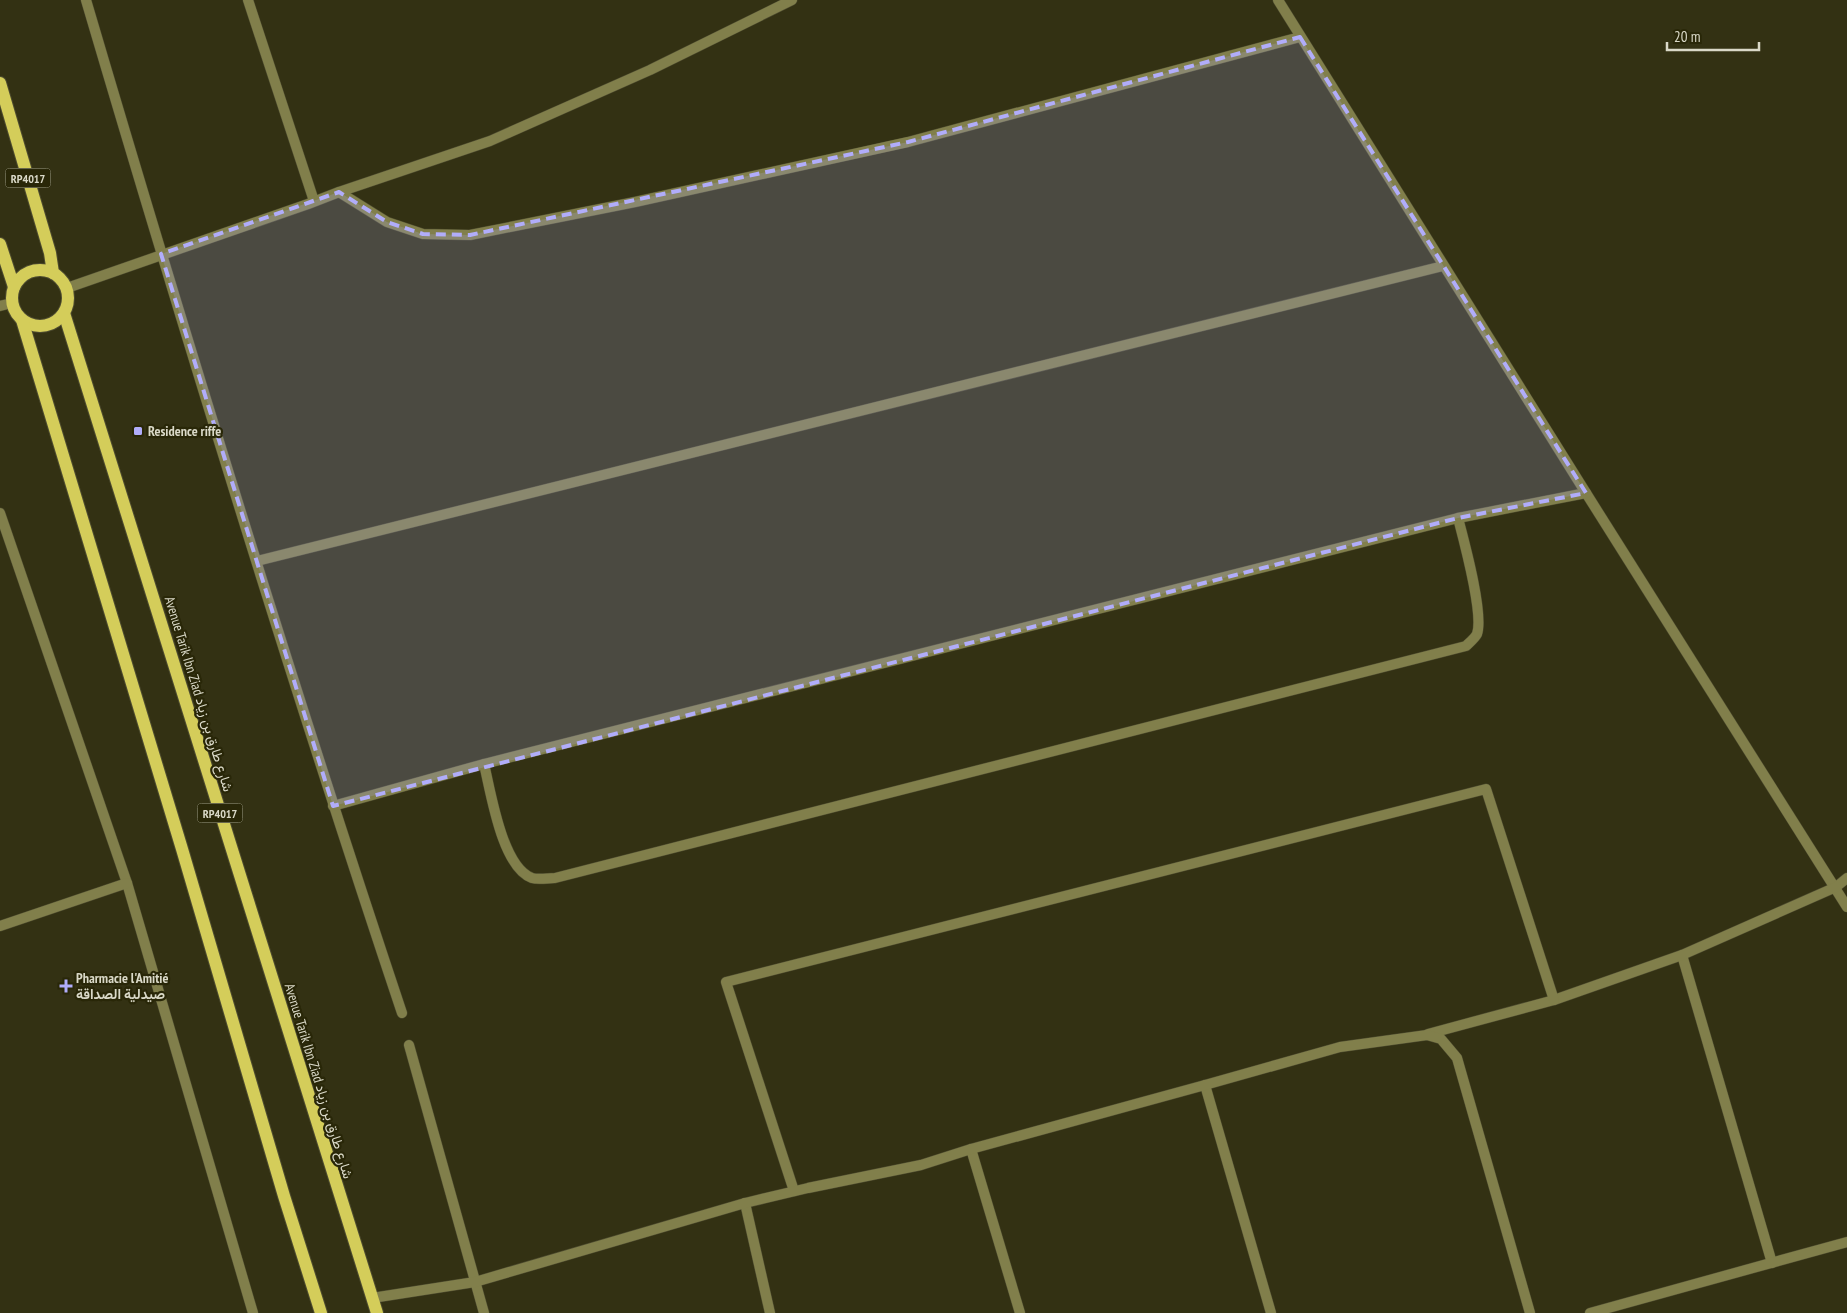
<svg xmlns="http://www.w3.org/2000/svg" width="1847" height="1313" viewBox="0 0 1847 1313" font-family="'PT Sans Narrow',Vazirmatn,sans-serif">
<rect width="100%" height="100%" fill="#333113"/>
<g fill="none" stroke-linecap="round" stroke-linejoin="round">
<g stroke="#4e4c30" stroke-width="11">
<g id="minor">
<path d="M86 0C186 339 290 678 402 1013"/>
<polyline points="248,0 314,201"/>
<polyline points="1278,0 1586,493 1847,907"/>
<polyline points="339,192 387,222 423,234 470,235 635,202 908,142 1300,37"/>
<polyline points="67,288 308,204 339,192 490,141 650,70 792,0"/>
<polyline points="0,306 12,303"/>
<polyline points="0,513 127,883 253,1313"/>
<polyline points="257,561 1443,266"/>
<path d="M484 764C491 793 502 867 532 878 538 880 548 878 555 878L1466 646C1470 642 1475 638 1477 634 1484 614 1464 541 1458 518"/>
<polyline points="333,806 484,764 1458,518 1586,493"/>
<polyline points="0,926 127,883"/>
<polyline points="1682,955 1772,1263"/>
<polyline points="1428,1034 1554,1000 1682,955 1836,887 1847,878"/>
<polyline points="409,1045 484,1313"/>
<polyline points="1205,1085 1271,1313"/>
<polyline points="971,1149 1020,1313"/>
<polyline points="794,1191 726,982 1486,789 1554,1000"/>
<polyline points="745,1203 770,1313"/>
<polyline points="372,1298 475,1282 745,1203 808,1188 921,1165 971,1149 1205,1085 1340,1047 1427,1035 1441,1039 1457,1058 1530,1313"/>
<polyline points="1590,1313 1847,1242"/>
</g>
</g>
<g stroke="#4e4c30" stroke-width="14">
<g id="primary">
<polyline points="0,83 50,253 53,273"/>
<polyline points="0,244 14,287"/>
<circle cx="40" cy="298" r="28"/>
<polyline points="64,313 377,1313"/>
<polyline points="22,320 182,849 284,1196 321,1313"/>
</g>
</g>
<use href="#minor" stroke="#817f4b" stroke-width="10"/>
<use href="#primary" stroke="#d4cd5a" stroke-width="12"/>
</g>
<path fill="#b1adfa" fill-opacity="0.2" stroke="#b1adfa" stroke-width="4" stroke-dasharray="10 6" stroke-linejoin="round" d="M1300 37 1586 493 1458 518 333 806 161 254 339 192 387 222 423 234 470 235 908 142Z"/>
<g fill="#b1adfa" stroke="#292708" stroke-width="2">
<rect x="133" y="426" width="10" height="10" rx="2.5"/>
<path d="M63.5 978.5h5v5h5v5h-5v5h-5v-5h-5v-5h5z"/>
</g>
<g text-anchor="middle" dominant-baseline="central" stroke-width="4.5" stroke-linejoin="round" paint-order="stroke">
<g fill="#292708" stroke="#a5a48e" stroke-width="1">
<rect x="5.5" y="168.5" width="45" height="19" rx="4"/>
<rect x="197.5" y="803.5" width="45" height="19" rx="4"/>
</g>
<g font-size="12" font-weight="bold" fill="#dad9c8">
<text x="28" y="178">RP4017</text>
<text x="220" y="813">RP4017</text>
</g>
<g font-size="14" font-weight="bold" fill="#dad9c8" stroke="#292708" text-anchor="start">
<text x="148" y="431">Residence riffe</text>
<text x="76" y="978">Pharmacie l'Amitié<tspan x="76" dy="16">صيدلية الصداقة</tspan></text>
</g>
<g font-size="14" fill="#dad9c8" stroke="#292708">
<text transform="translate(199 694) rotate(73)">Avenue Tarik Ibn Ziad شارع طارق بن زياد</text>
<text transform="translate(319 1081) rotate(73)">Avenue Tarik Ibn Ziad شارع طارق بن زياد</text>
</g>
</g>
<path d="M1667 42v8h92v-8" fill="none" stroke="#dad9c8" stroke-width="2.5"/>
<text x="1674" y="42" font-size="15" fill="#dad9c8" stroke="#292708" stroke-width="4" paint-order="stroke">20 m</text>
</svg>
